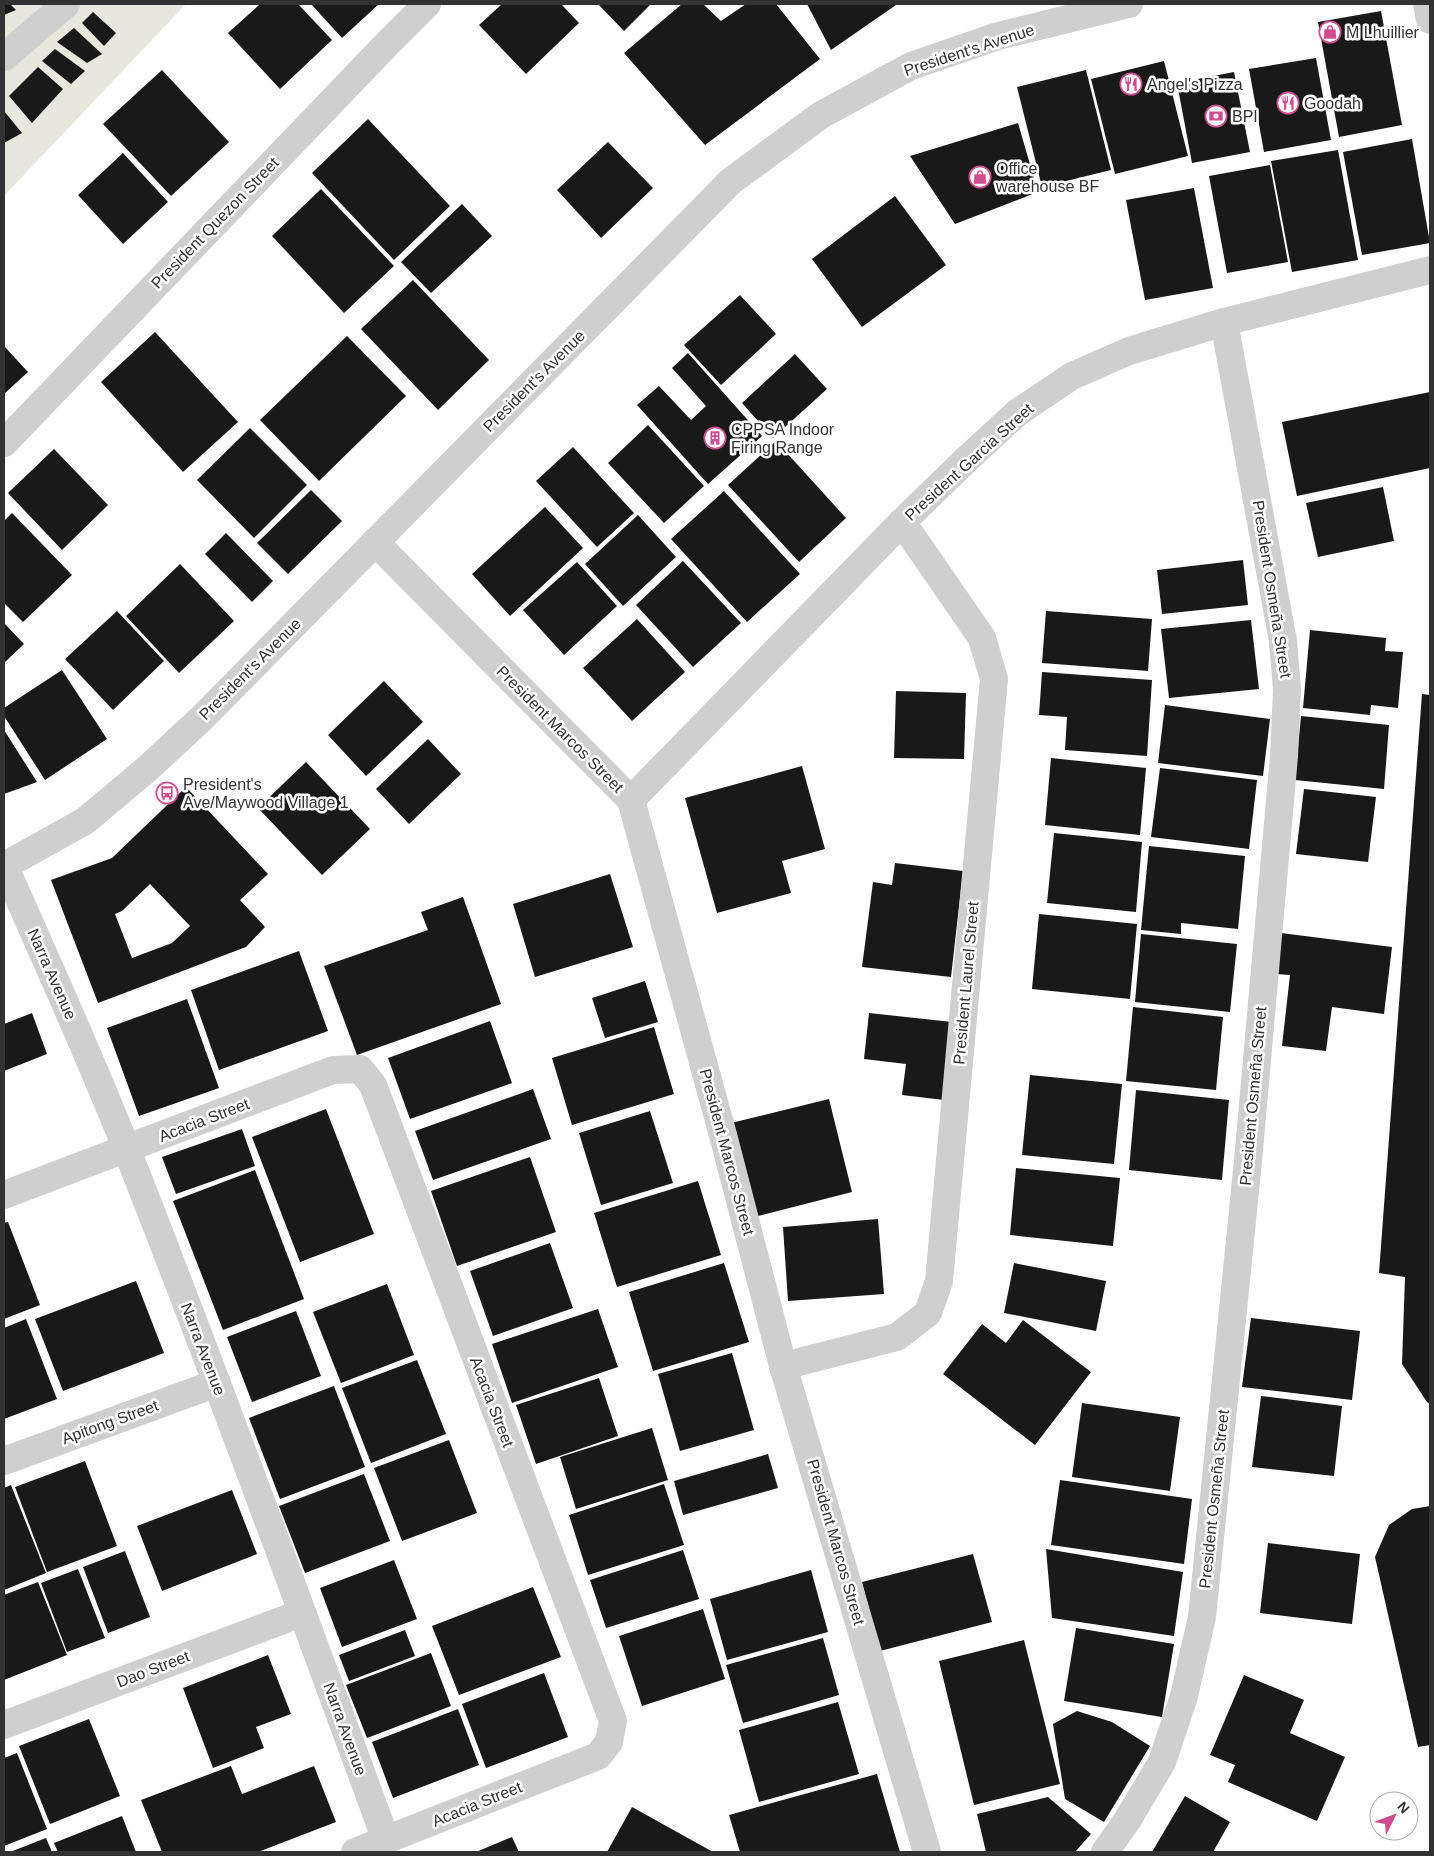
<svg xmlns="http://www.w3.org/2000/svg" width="1434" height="1856" viewBox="0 0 1434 1856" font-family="Arial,sans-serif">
<rect width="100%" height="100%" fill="#fff"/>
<polygon fill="#e7e7dc" points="4,4 186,4 4,196"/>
<g fill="#191919" fill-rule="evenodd">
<polygon points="4,4 10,4 16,10 4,15"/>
<polygon points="260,4 298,4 332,40 280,89 228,33"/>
<polygon points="311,4 379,4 342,38"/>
<polygon points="502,4 561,4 579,23 526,74 479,25"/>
<polygon points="598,4 651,4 624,31"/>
<polygon points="682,4 703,4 721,21 746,4 776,4 820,59 705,145 624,53"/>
<polygon points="807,4 895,4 896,5 831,50"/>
<polygon points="1381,11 1402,125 1339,137 1318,22"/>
<polygon points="93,12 116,33 104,46 82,23"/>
<polygon points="74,28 102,54 87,63 57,42"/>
<polygon points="55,49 85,71 71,84 42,61"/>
<polygon points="1316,58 1331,140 1264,152 1249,69"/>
<polygon points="1164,61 1188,156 1115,174 1091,79"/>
<polygon points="38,67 63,89 32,123 9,96"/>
<polygon points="162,70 229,142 171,196 103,124"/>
<polygon points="1086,70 1111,170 1042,187 1017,87"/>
<polygon points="1234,72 1250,152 1192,163 1177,83"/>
<polygon points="4,111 22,133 4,143"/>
<polygon points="368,119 450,206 394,260 312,173"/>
<polygon points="1018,123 1038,192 955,224 910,156"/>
<polygon points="1412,139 1430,243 1362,255 1343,152"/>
<polygon points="608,142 653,188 601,238 557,190"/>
<polygon points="1338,150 1358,260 1292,272 1271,161"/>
<polygon points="123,153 168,202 123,244 78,195"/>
<polygon points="1270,165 1288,262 1227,273 1209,176"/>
<polygon points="1194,188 1213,288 1145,300 1126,200"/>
<polygon points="321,189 394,266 344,313 272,236"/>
<polygon points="895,196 946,265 862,327 812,259"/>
<polygon points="462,204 492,236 431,293 401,262"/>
<polygon points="413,280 489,360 438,410 361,329"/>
<polygon points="740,295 776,334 721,385 684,345"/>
<polygon points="155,332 238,422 183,472 101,382"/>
<polygon points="347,336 406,396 319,481 260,420"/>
<polygon points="4,346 28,372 4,394"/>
<polygon points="688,353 762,436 708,484 637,405 659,386 691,420 706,406 672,368"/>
<polygon points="795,354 827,389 773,438 742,403"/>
<polygon points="1430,392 1430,468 1297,496 1282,422"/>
<polygon points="648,425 704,486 664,523 608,463"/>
<polygon points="250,428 307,485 254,538 197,480"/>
<polygon points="776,441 846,518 799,562 728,485"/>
<polygon points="573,447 634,513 597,547 536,481"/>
<polygon points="54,449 108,505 62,550 8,493"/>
<polygon points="1383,487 1394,541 1318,557 1306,503"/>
<polygon points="311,490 342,521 288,574 257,543"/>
<polygon points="724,491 800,574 747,622 671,539"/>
<polygon points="545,507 583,548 510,616 472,574"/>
<polygon points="12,513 72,575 23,622 4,603 4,521"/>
<polygon points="638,515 676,557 623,606 585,564"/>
<polygon points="226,533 273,581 252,602 205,554"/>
<polygon points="1243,560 1248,605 1162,614 1157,570"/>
<polygon points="683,561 741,623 693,667 636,605"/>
<polygon points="577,562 617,606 564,655 523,610"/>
<polygon points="180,564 234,621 179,673 126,616"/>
<polygon points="117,611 164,661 113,710 65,659"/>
<polygon points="1046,611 1152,619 1148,671 1042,663"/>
<polygon points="637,619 685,672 632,721 583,668"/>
<polygon points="1251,620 1259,689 1169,698 1161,629"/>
<polygon points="4,623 24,644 4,663"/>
<polygon points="1310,630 1386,638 1385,651 1403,652 1398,708 1371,705 1370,715 1303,708"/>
<polygon points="62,670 107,739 45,780 4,716 4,708"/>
<polygon points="1042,672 1152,680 1147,756 1065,750 1067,717 1039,715"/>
<polygon points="384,681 423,722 366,776 328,735"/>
<polygon points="896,691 966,693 964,759 894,758"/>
<polygon points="1422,694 1430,695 1430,1404 1427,1402 1402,1364 1405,1277 1379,1273"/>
<polygon points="1165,705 1270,719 1263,776 1158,763"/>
<polygon points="1301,716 1389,725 1384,789 1295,780"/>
<polygon points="4,730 37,782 4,794"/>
<polygon points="428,739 461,774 409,824 376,789"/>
<polygon points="1051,758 1146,768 1140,835 1045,825"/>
<polygon points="306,762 370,829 322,875 258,808"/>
<polygon points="802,766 825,849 782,861 791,893 717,913 685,798"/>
<polygon points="1160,768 1257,780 1249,849 1151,837"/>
<path d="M186 787 268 874 240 900 265 927 246 947 98 1003 51 880 112 858ZM150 884 190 926 172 943 132 958 115 914 122 911Z"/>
<polygon points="1304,789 1376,797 1368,862 1296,854"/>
<polygon points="1054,833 1142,842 1136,912 1047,903"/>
<polygon points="1149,846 1245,856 1238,929 1181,923 1181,934 1141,930"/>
<polygon points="895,863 963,871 951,977 862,967 873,882 892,885"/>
<polygon points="610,874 633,947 535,977 513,904"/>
<polygon points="463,897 501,1004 357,1055 324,966 428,930 421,912"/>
<polygon points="1039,914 1137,924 1130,999 1032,989"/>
<polygon points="1281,933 1392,947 1384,1014 1332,1007 1326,1051 1282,1046 1290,975 1276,974"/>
<polygon points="1141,934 1237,944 1230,1012 1135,1002"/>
<polygon points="299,951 328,1031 219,1070 191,990"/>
<polygon points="645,981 658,1022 605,1038 592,998"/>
<polygon points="187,999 219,1088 139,1116 107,1028"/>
<polygon points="1133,1007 1223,1017 1216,1090 1126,1081"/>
<polygon points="32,1013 47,1054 4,1071 4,1024"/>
<polygon points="869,1013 952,1022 944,1100 902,1095 906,1064 864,1059"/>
<polygon points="490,1021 512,1083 410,1119 388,1058"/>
<polygon points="654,1027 674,1094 572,1125 552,1058"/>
<polygon points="1030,1075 1122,1084 1114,1164 1022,1155"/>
<polygon points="533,1089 551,1139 433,1180 415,1131"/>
<polygon points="1136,1090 1229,1100 1222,1180 1129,1170"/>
<polygon points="829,1099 852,1192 754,1217 731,1123"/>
<polygon points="326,1109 374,1234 300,1262 252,1137"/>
<polygon points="650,1111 673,1183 601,1205 579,1133"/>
<polygon points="242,1129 255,1166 176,1194 162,1157"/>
<polygon points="530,1157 556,1232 457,1266 431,1191"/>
<polygon points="1016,1168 1120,1178 1113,1246 1010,1235"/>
<polygon points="255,1170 304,1299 223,1330 173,1201"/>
<polygon points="698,1181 721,1255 617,1287 594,1213"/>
<polygon points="878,1219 884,1294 788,1301 783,1227"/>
<polygon points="8,1222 40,1305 4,1319 4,1223"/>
<polygon points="550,1243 573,1308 493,1336 470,1271"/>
<polygon points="724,1263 749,1342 653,1371 629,1292"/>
<polygon points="1014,1263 1106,1281 1096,1331 1004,1313"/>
<polygon points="136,1281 164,1353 63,1391 35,1319"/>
<polygon points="387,1284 414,1355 341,1383 313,1312"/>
<polygon points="598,1309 618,1367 512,1403 492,1344"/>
<polygon points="296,1311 321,1376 252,1402 227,1337"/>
<polygon points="1251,1318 1360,1331 1352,1400 1242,1387"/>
<polygon points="26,1319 57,1399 4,1419 4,1328"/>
<polygon points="1023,1320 1091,1372 1035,1445 943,1374 982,1324 1006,1343"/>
<polygon points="732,1353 754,1430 680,1451 658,1374"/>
<polygon points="417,1360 446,1434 371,1463 342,1388"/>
<polygon points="599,1378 618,1436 536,1464 516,1405"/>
<polygon points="334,1386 365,1467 280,1499 249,1418"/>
<polygon points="1261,1396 1342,1406 1334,1476 1252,1467"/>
<polygon points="1082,1403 1180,1417 1170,1491 1072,1477"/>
<polygon points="652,1428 668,1480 576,1509 560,1457"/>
<polygon points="449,1440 477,1513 402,1541 374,1468"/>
<polygon points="768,1454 778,1488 683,1515 674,1481"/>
<polygon points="85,1461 117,1546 47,1572 15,1487"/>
<polygon points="364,1474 390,1541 305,1573 279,1506"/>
<polygon points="1060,1480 1192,1499 1184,1564 1051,1545"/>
<polygon points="664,1484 684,1545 588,1575 569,1515"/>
<polygon points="11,1485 46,1573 4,1590 4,1488"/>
<polygon points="232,1490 257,1554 162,1591 137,1526"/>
<polygon points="1430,1506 1430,1745 1418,1747 1375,1557 1389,1525 1412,1509"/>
<polygon points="1268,1543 1360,1554 1352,1624 1260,1613"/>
<polygon points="1046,1549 1183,1572 1174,1636 1052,1618"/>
<polygon points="683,1550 699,1599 606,1628 590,1580"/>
<polygon points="125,1551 150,1617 108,1633 83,1567"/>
<polygon points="973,1554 992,1622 880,1651 862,1582"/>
<polygon points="394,1560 417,1619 342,1647 320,1588"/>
<polygon points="78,1569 105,1638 67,1652 41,1583"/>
<polygon points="811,1570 828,1632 727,1660 710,1599"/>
<polygon points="38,1582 67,1655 4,1680 4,1595"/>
<polygon points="533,1587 561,1657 459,1695 432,1626"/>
<polygon points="703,1609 725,1679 642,1706 619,1636"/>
<polygon points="1076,1628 1174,1644 1162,1717 1064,1701"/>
<polygon points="405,1630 415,1656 349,1681 339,1655"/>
<polygon points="823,1638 839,1695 743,1723 726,1665"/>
<polygon points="1024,1640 1060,1784 974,1805 939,1661"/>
<polygon points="431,1653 451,1706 367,1738 346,1685"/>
<polygon points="268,1655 291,1714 256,1727 264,1748 213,1768 183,1688"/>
<polygon points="544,1673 568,1737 486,1768 462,1704"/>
<polygon points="1244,1675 1304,1700 1290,1733 1345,1757 1317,1821 1228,1782 1235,1765 1210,1755"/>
<polygon points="838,1702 859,1774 759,1802 739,1730"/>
<polygon points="458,1709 479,1765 393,1798 372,1742"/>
<polygon points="1077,1711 1112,1722 1150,1746 1104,1822 1065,1799 1053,1724"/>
<polygon points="89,1719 120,1796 50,1824 19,1746"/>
<polygon points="17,1753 47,1829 4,1846 4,1758"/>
<polygon points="231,1766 242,1794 314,1766 336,1822 258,1852 162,1852 141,1800"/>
<polygon points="877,1774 900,1852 740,1852 729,1815"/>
<polygon points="1185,1796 1230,1822 1213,1852 1152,1852"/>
<polygon points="1048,1797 1091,1834 1075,1852 986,1852 977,1814"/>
<polygon points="632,1807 713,1852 607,1852"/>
<polygon points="122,1816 136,1852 58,1852 54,1843"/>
<polygon points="512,1837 519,1852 476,1852"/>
<polygon points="46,1838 52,1852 10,1852"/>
</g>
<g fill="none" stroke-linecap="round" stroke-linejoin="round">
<g stroke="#cfcfcf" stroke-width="28">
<polyline points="1427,4 1430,20"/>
<polyline points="4,57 66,4"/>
<polyline points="4,443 386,45 427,4"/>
<polyline points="375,542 631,800 723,1135 783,1366 927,1852"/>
<polyline points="631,800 902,522 966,460 1017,413 1072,376 1129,351 1224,322 1430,270"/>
<path d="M4 865C46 960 89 1054 127 1150 217 1379 301 1609 386 1840"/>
<polyline points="4,866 85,821 147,769 203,717 731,181 821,115 911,66 998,36 1129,4"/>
<polyline points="4,1195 333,1070 360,1069 373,1085 613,1721 609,1742 598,1756 355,1852"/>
<polyline points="783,1366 897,1337 928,1313 939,1281 994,679 982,638 902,522"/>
<polyline points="4,1461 217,1383"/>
<polyline points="4,1725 302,1613"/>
<polyline points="1105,1852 1128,1819 1162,1762 1184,1696 1202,1617 1248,1161 1284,756 1287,690 1283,641 1224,322"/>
</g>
</g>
<defs>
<g id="shop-ring" transform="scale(1.125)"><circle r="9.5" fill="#fff" stroke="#d04c91" stroke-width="1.5"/><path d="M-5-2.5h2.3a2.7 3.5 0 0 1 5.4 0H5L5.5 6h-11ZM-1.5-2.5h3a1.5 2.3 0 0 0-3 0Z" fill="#d04c91"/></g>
<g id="restaurant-ring" transform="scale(1.125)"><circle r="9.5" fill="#fff" stroke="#d04c91" stroke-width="1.5"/><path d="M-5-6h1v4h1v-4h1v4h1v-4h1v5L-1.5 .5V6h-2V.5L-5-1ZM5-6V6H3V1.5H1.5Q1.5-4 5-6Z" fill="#d04c91"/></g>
<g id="bank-ring" transform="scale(1.125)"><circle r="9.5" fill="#fff" stroke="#d04c91" stroke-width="1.5"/><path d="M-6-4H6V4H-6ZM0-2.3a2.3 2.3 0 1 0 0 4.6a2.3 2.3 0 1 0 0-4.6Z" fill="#d04c91"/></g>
<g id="building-ring" transform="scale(1.125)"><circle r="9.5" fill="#fff" stroke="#d04c91" stroke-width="1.5"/><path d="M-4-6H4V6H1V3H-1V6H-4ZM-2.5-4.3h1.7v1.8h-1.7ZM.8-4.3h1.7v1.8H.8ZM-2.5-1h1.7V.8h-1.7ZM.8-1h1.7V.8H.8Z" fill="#d04c91"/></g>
<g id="bus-ring" transform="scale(1.125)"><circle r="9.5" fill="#fff" stroke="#d04c91" stroke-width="1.5"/><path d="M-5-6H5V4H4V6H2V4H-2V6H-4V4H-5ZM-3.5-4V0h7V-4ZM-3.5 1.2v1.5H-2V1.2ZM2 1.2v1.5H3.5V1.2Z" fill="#d04c91"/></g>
</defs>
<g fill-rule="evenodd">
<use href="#shop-ring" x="1330" y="32"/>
<use href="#restaurant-ring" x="1131" y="84"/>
<use href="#restaurant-ring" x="1288" y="103"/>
<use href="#bank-ring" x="1216" y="116"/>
<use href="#shop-ring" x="980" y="177"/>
<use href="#building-ring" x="715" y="438"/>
<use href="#bus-ring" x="167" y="793"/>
</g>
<g text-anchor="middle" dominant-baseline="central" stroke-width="5" stroke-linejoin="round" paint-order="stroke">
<g font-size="16" fill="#323232" stroke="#fff" text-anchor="start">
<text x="1346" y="32">M Lhuillier</text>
<text x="1147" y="84">Angel's Pizza</text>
<text x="1304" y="103">Goodah</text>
<text x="1232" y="116">BPI</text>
<text x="996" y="168">Office<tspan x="996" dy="18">warehouse BF</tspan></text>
<text x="731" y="429">CPPSA Indoor<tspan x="731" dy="18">Firing Range</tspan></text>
<text x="183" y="784">President's<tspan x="183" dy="18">Ave/Maywood Village 1</tspan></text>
</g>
<g font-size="16" fill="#323232" stroke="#fff">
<text transform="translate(969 50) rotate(-18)">President's Avenue</text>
<text transform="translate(215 223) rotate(-46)">President Quezon Street</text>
<text transform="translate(534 381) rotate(-45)">President's Avenue</text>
<text transform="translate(969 462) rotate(-42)">President Garcia Street</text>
<text transform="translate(1272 589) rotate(81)">President Osmeña Street</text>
<text transform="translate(250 669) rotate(-45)">President's Avenue</text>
<text transform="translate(560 729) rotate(45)">President Marcos Street</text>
<text transform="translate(52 974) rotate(66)">Narra Avenue</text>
<text transform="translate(966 983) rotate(-85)">President Laurel Street</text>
<text transform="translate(1253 1096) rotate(-85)">President Osmeña Street</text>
<text transform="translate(204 1120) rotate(-21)">Acacia Street</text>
<text transform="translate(727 1152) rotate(75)">President Marcos Street</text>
<text transform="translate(203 1349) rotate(69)">Narra Avenue</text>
<text transform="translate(492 1402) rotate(69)">Acacia Street</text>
<text transform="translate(110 1422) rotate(-20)">Apitong Street</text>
<text transform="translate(1214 1499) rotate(-84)">President Osmeña Street</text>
<text transform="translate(836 1542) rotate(74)">President Marcos Street</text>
<text transform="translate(153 1669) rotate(-21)">Dao Street</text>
<text transform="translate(345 1729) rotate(70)">Narra Avenue</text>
<text transform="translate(477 1804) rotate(-22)">Acacia Street</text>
</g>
</g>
<rect width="1434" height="1856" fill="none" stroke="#323232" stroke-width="10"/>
<g transform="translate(1394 1816) rotate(48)"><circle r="24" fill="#ffffff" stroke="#adadad"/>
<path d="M0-4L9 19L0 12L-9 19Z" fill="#d04c91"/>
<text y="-8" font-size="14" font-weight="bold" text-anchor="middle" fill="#323232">N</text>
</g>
</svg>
